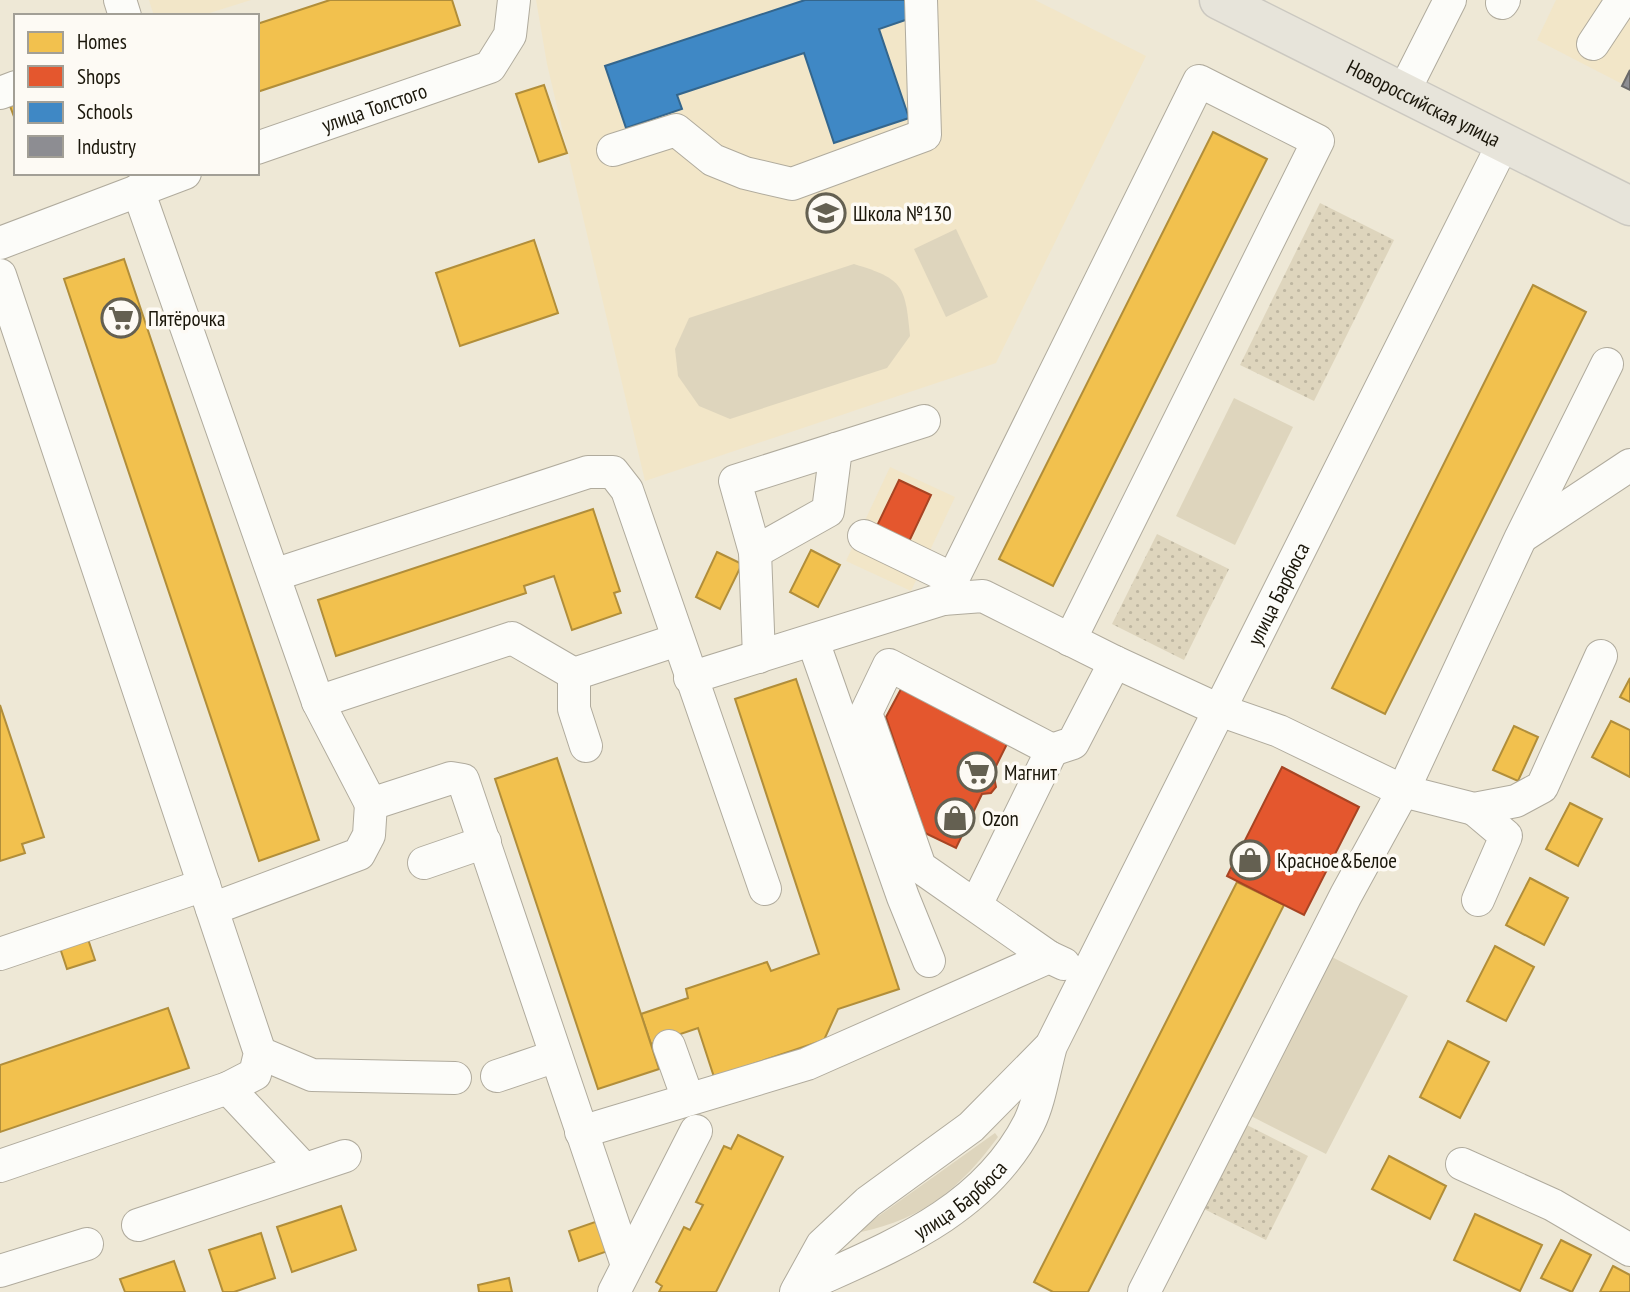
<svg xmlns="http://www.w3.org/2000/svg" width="1630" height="1292" viewBox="0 0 1630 1292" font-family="'PT Sans Narrow',sans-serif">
<defs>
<pattern id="park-dots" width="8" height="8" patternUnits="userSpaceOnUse" patternTransform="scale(1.75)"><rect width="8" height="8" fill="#ded5bd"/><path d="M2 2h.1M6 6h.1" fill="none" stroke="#beb6a1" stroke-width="1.8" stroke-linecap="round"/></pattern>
</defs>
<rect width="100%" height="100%" fill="#eee8d6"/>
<g fill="#f2e6c8">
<polygon points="149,0 251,0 200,16 154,16"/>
<polygon points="536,0 1035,0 1146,56 996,363 645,481 547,64"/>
<polygon points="1556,0 1630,0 1630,88 1537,40"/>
<polygon points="890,467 955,497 911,591 846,561"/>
</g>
<g fill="#ded5bd">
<polygon points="956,229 988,297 946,317 914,249"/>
<path d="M854 264C904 279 905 286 910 336L887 368 730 419 699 406 678 376 675 349 689 318Z"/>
<polygon points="1234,398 1293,427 1235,545 1176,516"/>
<polygon points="1328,955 1408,996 1326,1154 1247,1114"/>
<path d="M995 1133 998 1137C960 1188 925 1218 861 1232L859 1230Z"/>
</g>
<g fill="url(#park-dots)">
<polygon points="1320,203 1394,240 1314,401 1240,365"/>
<polygon points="1157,534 1229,569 1184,660 1112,624"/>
<polygon points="1245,1124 1308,1156 1266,1240 1202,1208"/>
</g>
<g fill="#f2c14e" stroke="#b18e3a" stroke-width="2">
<polygon points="330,0 452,0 460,25 257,92 257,24"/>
<polygon points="544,85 567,153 539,162 516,94"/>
<polygon points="16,104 16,122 10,106"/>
<polygon points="1213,132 1267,159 1053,586 999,559"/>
<polygon points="534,240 558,313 460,346 436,273"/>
<polygon points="124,259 319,840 259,861 64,279"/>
<polygon points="1533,285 1586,312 1385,714 1332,688"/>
<polygon points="593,509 620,591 614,593 621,613 572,630 554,576 524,586 526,593 336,656 318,600"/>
<polygon points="811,550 840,565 818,607 790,592"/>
<polygon points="717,552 742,564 720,609 696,597"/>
<polygon points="1630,678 1630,702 1620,697"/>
<polygon points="796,679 899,989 838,1009 824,1040 714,1077 698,1028 651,1044 641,1014 688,998 686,989 767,962 771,971 819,954 735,699"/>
<polygon points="0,705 44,837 22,844 25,853 0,861"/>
<polygon points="1611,721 1630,730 1630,777 1592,757"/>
<polygon points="1514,726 1538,737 1518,781 1493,770"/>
<polygon points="557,758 659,1069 598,1089 495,779"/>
<polygon points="1570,803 1602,819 1578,866 1546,849"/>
<polygon points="1530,878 1568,898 1544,945 1506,925"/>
<polygon points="1237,882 1284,905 1088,1292 1053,1292 1034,1282"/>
<polygon points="88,939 95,960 67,969 60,948"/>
<polygon points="1495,946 1534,967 1506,1021 1467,1001"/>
<polygon points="168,1008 189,1068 0,1132 0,1065"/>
<polygon points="1448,1041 1489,1062 1460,1118 1420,1097"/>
<polygon points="738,1135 783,1157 716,1292 659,1292 662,1286 656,1282 684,1227 690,1230 703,1205 696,1202 724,1146 731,1149"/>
<polygon points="1389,1156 1446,1186 1430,1219 1372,1189"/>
<polygon points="341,1206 356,1250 292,1272 277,1227"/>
<polygon points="1475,1214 1542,1245 1520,1291 1454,1260"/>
<polygon points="598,1221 608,1251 579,1261 569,1231"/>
<polygon points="261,1233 275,1278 234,1292 223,1292 209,1250"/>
<polygon points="1561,1240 1591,1255 1572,1292 1541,1278"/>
<polygon points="174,1261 185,1292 125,1292 120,1279"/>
<polygon points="1613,1266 1630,1275 1630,1292 1600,1292"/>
<polygon points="509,1278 512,1292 479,1292 478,1285"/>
</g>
<g fill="#e4572e" stroke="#a74423" stroke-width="2">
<polygon points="899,480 931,495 906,548 874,532"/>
<polygon points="901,689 1008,742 993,772 996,787 991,793 982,794 956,848 925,833 886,717"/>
<polygon points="1282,767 1359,807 1304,915 1227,876"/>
</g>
<polygon fill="#3f88c5" stroke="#34668d" stroke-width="2" points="805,0 909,0 914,17 879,29 909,118 834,143 804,53 677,95 682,109 626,128 605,66"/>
<polygon fill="#8d8d92" stroke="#6a6969" stroke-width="2" points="1630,70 1630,90 1622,86"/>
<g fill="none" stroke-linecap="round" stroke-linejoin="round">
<g stroke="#b0ab9d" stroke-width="34">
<g id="minor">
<polyline points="120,0 125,16"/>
<polyline points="1502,3 1504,0"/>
<polyline points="1593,44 1622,0"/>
<polyline points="1404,91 1450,0"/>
<polyline points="0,93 16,87"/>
<path id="s1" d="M257 148 490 67 510 35 514 0"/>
<polyline points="613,150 676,130 713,160 745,173 792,184 925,135 921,0"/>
<polyline points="138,190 318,702"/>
<polyline points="0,243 185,173"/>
<polyline points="0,275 260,1053 255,1074 228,1088 0,1166"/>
<polyline points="864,536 951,578"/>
<polyline points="1523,536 1630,465"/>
<polyline points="755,552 828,511 836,449"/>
<polyline points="274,575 588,472 613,472 627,490 765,889"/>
<polyline points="943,599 1199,81 1318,141 1070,640"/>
<polyline points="813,641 903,897 929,961"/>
<polyline points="759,657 755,552 735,481 924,421"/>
<polyline points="574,674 574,709 586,746"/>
<polyline points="690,678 943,599 983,596 1115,662 1219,710 1279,731 1403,791 1474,809 1516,801 1542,787 1601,656"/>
<polyline points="1052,750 1073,743 1115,662"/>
<polyline points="1474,809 1506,836 1478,900"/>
<polyline points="424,863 485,842"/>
<polyline points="976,905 1052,750 889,665 866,713 920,867 1049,957"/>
<polyline points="212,909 359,854 369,835 371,804"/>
<polyline points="0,954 204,885"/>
<polyline points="669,1046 688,1099"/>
<polyline points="260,1053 312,1075 455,1078"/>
<polyline points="497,1076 556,1056"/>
<polyline points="228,1088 304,1169"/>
<polyline points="581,1132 807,1064 1049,957 1064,964"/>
<polyline points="1462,1164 1553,1205 1630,1250"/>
<polyline points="138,1225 345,1156"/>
<polyline points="627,1265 463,780 451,778 371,804 318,702 512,638 574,674 677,640"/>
<polyline points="0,1271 87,1244"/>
<path id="s2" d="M798 1289C885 1249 982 1215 1029 1123 1040 1101 1044 1070 1051 1046L1504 142"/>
<polyline points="614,1292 696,1131"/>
<polyline points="796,1292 822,1245 868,1202 971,1127 1048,1049"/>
<polyline points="1144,1292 1346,895 1403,791 1521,537 1607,364"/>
</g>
</g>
<g stroke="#cbc8c0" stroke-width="41">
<g id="major">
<path id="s3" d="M1219 0 1630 206"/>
</g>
</g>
<use href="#minor" stroke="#fcfcf9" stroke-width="32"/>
<use href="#major" stroke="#e7e4da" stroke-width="38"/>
</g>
<defs>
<g id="school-ring" transform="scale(2.0125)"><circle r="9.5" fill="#fdfaf4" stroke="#646051" stroke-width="1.5"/><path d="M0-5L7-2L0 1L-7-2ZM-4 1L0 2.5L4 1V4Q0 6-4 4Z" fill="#646051"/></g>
<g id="supermarket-ring" transform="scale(2.0125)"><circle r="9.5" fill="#fdfaf4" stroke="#646051" stroke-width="1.5"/><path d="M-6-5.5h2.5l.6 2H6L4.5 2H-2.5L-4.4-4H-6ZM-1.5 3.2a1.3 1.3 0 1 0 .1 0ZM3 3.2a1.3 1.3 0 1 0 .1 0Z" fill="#646051"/></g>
<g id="shop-ring" transform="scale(2.0125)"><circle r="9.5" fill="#fdfaf4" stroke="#646051" stroke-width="1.5"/><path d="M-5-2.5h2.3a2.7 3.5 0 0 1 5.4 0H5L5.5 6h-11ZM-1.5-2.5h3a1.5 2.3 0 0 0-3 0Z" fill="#646051"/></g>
</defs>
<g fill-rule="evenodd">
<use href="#school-ring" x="826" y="213"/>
<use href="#supermarket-ring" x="121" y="318"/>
<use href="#supermarket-ring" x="977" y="772"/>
<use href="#shop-ring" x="955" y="818"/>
<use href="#shop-ring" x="1250" y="860"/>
</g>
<g text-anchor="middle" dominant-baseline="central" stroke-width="7" stroke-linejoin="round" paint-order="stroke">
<g font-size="21" fill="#1a160a" stroke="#fdfaf4">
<text stroke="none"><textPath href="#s3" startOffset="229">Новороссийская улица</textPath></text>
<text stroke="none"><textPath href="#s1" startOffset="124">улица Толстого</textPath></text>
<text stroke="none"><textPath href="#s2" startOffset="877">улица Барбюса</textPath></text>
<text stroke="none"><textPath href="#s2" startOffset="186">улица Барбюса</textPath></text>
</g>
<g font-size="21" fill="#1a160a" stroke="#fdfaf4" text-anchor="start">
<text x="853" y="213">Школа №130</text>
<text x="148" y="318">Пятёрочка</text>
<text x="1004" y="772">Магнит</text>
<text x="982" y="818">Ozon</text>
<text x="1277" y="860">Красное&amp;Белое</text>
</g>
</g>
<rect x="14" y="14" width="245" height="161" fill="#fdfaf4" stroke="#a29f96" stroke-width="2"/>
<rect x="28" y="32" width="35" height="21" fill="#f2c14e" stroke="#a29f96" stroke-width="2"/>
<text x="77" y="49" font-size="21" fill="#1a160a">Homes</text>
<rect x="28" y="66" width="35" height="21" fill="#e4572e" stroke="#a29f96" stroke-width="2"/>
<text x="77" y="84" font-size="21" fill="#1a160a">Shops</text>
<rect x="28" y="102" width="35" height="21" fill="#3f88c5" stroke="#a29f96" stroke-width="2"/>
<text x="77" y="119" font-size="21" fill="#1a160a">Schools</text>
<rect x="28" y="136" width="35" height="21" fill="#8d8d92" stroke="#a29f96" stroke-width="2"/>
<text x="77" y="154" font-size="21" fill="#1a160a">Industry</text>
</svg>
